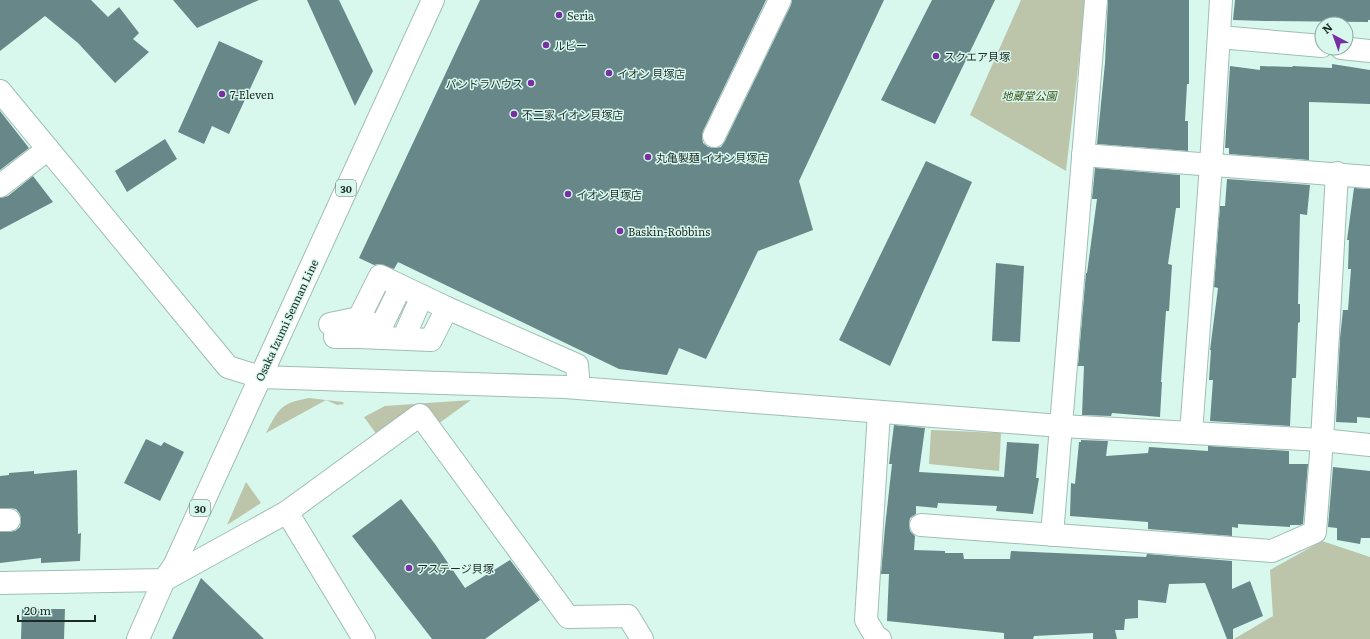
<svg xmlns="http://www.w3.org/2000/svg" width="1370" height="639" viewBox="0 0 1370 639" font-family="Literata,'Noto Sans JP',serif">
<rect width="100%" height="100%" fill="#d8f8ee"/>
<g fill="#bcc4aa">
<polygon points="1021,0 1086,0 1066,171 970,115"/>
<path d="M309 398 343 402 344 404 337 405 326 400 266 433C279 408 281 403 309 398Z"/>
<polygon points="471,400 438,424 377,435 364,417 385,406"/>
<polygon points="931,430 1001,433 999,471 929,464"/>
<polygon points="246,482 261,503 227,525"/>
<polygon points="1322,541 1370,557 1370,639 1234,639 1273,616 1270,570"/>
</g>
<g fill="#678789">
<polygon points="0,0 91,0 108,17 119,7 139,33 133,39 149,52 115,83 78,43 45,16 0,51"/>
<polygon points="173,0 259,0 197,28"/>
<polygon points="307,0 339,0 373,71 355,106"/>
<polygon points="480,0 766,0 703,131 702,137 703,143 708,147 715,148 721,147 725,141 791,5 792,0 884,0 799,181 813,230 758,251 706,359 679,348 667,375 619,369 398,262 394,269 379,264 374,265 359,258"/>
<polygon points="932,0 995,0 935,124 881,100"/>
<polygon points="1108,0 1189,0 1189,84 1187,84 1185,121 1188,121 1188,151 1097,144 1105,63"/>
<polygon points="1235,0 1370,0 1370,20 1368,20 1368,22 1265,21 1233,20"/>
<polygon points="219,41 263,61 229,134 212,126 204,144 178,132"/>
<polygon points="1332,64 1370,70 1370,104 1309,102 1309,160 1229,154 1229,148 1225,148 1230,66 1260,70 1260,66 1292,67 1293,66 1332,68"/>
<polygon points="0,111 29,148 0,170"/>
<polygon points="165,139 177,159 127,192 115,171"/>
<polygon points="926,161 972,182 890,366 839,340"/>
<polygon points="1095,168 1180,175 1180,208 1176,208 1168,264 1172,265 1169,311 1166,311 1161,382 1162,382 1160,417 1112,413 1111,416 1082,415 1084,366 1078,366 1086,273 1087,273 1097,199 1092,199"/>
<polygon points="33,176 53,202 0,230 0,198 8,196"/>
<polygon points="1227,179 1310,185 1307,215 1300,214 1298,304 1300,304 1300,322 1298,323 1296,378 1292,378 1290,426 1210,421 1213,380 1209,380 1211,350 1210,350 1218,288 1214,287 1220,206 1225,206"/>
<polygon points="1354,188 1370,189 1370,418 1357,417 1357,423 1336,422 1340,338 1343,310 1348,310 1351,269 1348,269 1349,240 1347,240"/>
<polygon points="996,263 1024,266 1020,342 992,341"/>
<polygon points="894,425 925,428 919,472 1004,477 1007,442 1039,444 1036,478 1039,478 1033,514 996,511 997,506 938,503 937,508 916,506 916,514 910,518 909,524 910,531 915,536 914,550 945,551 945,553 963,553 964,559 1010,559 1011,551 1146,557 1147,554 1232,561 1232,589 1250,581 1263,616 1233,629 1233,639 1227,639 1205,583 1169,584 1166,603 1138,600 1138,618 1125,619 1124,630 1115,630 1117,639 1093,639 1093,633 1034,636 1033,639 1004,639 1004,633 887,621 889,574 881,574 885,527 892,464 889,464"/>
<polygon points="146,439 161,446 164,442 184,452 160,501 124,483"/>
<polygon points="1081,440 1108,441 1106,456 1148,453 1149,447 1208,451 1208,446 1289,451 1289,464 1308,464 1303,524 1300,525 1290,525 1290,527 1238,524 1238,528 1232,527 1232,536 1148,529 1148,522 1070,516 1071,483 1075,484 1079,442 1081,442"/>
<polygon points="1333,467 1370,471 1370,538 1361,538 1360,544 1337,540 1337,528 1328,527"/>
<polygon points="77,470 78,534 81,533 80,561 41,563 41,558 0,563 0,532 15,531 20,527 21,520 20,514 16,509 9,508 0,508 0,476 9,475 9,473 34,471 34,474"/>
<polygon points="401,499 435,544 465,588 510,560 540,600 485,639 432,639 352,536"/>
<polygon points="201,578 264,639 172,639"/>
<polygon points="22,609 65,609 64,639 21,639"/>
</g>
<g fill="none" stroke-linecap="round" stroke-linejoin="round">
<g stroke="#9fbeb5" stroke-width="24">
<g id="minor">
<polyline points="1219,37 1322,46"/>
<polyline points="1341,48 1370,51"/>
<polyline points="0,91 228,367 260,377 565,387 1061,426 1322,440 1370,445"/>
<polyline points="714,136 780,0"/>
<polyline points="1083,155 1370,177"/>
<polyline points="0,186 48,149"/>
<polyline points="359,318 380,276 447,308 577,365 578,377"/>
<polyline points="330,324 359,318 373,324"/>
<polyline points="381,327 401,286"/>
<polyline points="335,337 358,337 431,340 447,308"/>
<polyline points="404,337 422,296"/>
<polyline points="879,412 866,620 876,637 880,639"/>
<polyline points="1191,433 1211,165 1221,0"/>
<polyline points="287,512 420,415 568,617 628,616 642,639"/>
<polyline points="0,520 9,520"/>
<polyline points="921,525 1272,551 1315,532 1322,440 1337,173"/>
<polyline points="1052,535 1096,0"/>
<polyline points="0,583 164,580 287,512 364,639"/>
</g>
</g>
<g stroke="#9fbeb5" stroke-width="24">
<polyline id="major" points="138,639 164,580 174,566 433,0"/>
</g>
<use href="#minor" stroke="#fff" stroke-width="22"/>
<use href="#major" stroke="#fff" stroke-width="22"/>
</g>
<g fill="#782fa1" stroke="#d8f8ee" stroke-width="1.5">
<circle cx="559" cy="15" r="4"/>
<circle cx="546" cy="45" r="4"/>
<circle cx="936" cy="56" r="4"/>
<circle cx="609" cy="73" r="4"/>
<circle cx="531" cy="83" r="4"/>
<circle cx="222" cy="94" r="4"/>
<circle cx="514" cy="114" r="4"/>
<circle cx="648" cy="157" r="4"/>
<circle cx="568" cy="194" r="4"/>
<circle cx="620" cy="231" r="4"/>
<circle cx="409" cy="568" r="4"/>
</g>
<g text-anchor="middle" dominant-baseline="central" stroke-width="3" stroke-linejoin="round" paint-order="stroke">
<g fill="#d8f8ee" stroke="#566862" stroke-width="1">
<rect x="336" y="180" width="20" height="16" rx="3"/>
<rect x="190" y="500" width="20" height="16" rx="3"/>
</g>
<g font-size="10" font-weight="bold" fill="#1e2a26">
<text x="346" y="188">30</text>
<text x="200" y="508">30</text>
</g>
<g font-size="11" fill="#1e2a26" stroke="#d8f8ee" text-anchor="start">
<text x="567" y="15">Seria</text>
<text x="554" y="45">ルビー</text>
<text x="944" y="56">スクエア貝塚</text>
<text x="617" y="73">イオン 貝塚店</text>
<text x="523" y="83" text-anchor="end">パンドラハウス</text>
<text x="230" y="94">7-Eleven</text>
<text x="522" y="114">不二家 イオン貝塚店</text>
<text x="656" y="157">丸亀製麺 イオン貝塚店</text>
<text x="576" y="194">イオン貝塚店</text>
<text x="628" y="231">Baskin-Robbins</text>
<text x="417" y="568">アステージ貝塚</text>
</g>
<g font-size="11" font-style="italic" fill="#3f4d13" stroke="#d8f8ee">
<text x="1029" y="95">地蔵堂公園</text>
</g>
<g font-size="11" fill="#1e2a26" stroke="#d8f8ee">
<text transform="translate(286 320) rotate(-65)">Osaka Izumi Sennan Line</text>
</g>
</g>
<g transform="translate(1334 36) rotate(319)"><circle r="19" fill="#d8f8ee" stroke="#8ea69e"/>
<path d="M0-3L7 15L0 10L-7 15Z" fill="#782fa1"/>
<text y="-6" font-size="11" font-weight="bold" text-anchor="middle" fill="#1e2a26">N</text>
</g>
<path d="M18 615v6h77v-6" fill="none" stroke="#1e2a26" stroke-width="2"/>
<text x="24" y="615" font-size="12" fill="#1e2a26" stroke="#d8f8ee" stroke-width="3" paint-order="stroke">20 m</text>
</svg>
